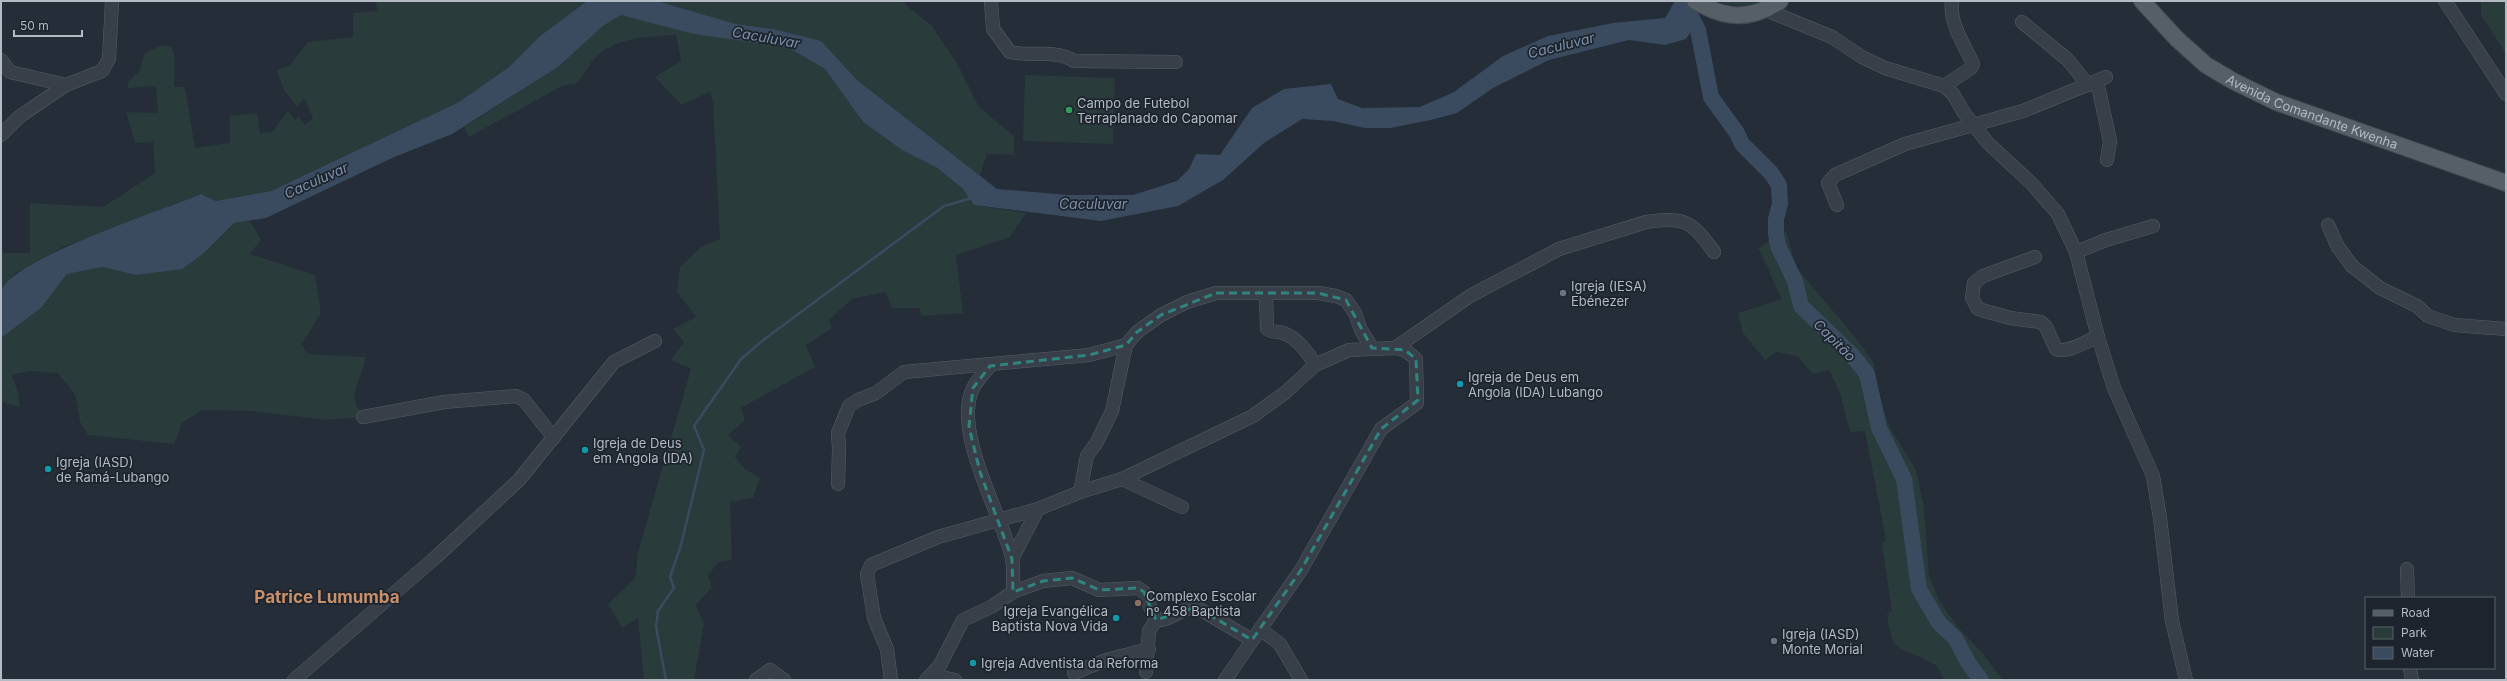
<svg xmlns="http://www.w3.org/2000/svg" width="2507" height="681" viewBox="0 0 2507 681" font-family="Inter,sans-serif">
<rect width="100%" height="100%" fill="#242d38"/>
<g fill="#293b3b">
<polygon points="376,1 587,1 540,36 509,67 459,102 271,191 216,201 201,194 63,247 14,274 1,291 1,253 30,253 30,203 103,207 155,173 153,142 135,143 126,112 158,113 156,86 128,88 128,82 140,70 145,53 162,45 172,47 175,60 174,87 185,87 195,148 230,143 230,116 257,113 260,133 272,132 288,111 295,120 299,116 305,125 313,118 304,99 297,107 284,90 277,70 290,65 308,42 353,37 353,13 377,11"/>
<polygon points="657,1 901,1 931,25 957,63 979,107 1014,136 1014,155 987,154 980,176 857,80 820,41 774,29 736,24"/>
<path d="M1717 1H1767C1752 10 1732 6 1717 1Z"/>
<polygon points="2481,1 2506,1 2506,54 2481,15"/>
<path d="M621 15 787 47 825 69 863 122 902 150 936 167 963 189 974 205 1026 213 1010 237 956 255 963 313 921 316 920 308H892L885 292 852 299 829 320 832 328 806 345 815 367 741 408 745 420 728 435 741 447 735 457 745 469 760 478 753 498 730 502 732 560 718 562 708 576 712 587 696 605 704 624 694 680H644L638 618 622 628 608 604 635 578 638 552 691 369 671 360 684 342 673 329 696 317 677 292 680 267 701 247 720 239 713 103 710 92 681 105 655 77 681 61 676 35C651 36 617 38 598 55 589 63 585 76 575 84L564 85 469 137 464 127 558 67 603 26Z"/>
<polygon points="1025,75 1115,78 1113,144 1023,141"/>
<path d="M250 221 261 240 250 254 315 275 321 313 302 344 308 354 365 357C365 371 352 389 355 400 356 406 361 411 363 417L326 420 251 411 202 410 182 423 174 444 88 435 80 422 76 396 58 373 30 371 11 375 18 391 20 407 1 402V338L41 308 67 274 102 267 136 275 204 253 234 223Z"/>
<path d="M1786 231 1796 267 1855 337 1874 363 1875 386 1889 426 1916 470 1924 507 1929 575 1939 600 1957 626 1983 654 2003 680H1944C1942 675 1938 667 1934 664 1904 646 1892 659 1887 614L1892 611 1882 544 1886 540 1865 431 1850 432 1840 393 1829 370 1813 374 1797 356 1776 352 1765 360 1743 333 1738 313 1782 299 1758 248Z"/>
</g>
<path fill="#3b4b5f" d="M587 1H657L736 24 774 29 821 41 857 80 997 189 1068 195H1133L1177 181 1189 169 1196 154 1220 155 1252 108 1284 89 1331 84 1338 99 1362 108 1420 107 1454 92 1503 56 1548 36 1613 23 1665 18 1675 1H1679L1697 12 1699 20 1686 39 1665 45 1629 40 1549 60 1493 88 1457 113 1431 120 1390 128H1365L1333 121 1302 119 1264 143 1223 180 1178 206 1101 221 974 205 963 189 936 167 902 150 863 122 825 69 787 47 694 34 621 15 603 26 558 67 452 134 392 158 266 218 234 223 204 253 182 269 136 275 102 267 67 274 41 308 1 338C1 324 0 305 1 292 9 259 167 209 201 194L216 201 271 191 459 102 509 67 540 36Z"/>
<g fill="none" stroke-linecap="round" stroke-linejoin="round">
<polyline stroke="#3b4b5f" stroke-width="2.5" points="666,680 656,627 658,611 674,588 670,577 681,545 704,450 694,426 741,359 766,338 944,206 972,198"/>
<polyline stroke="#3b4b5f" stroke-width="16" points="1686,7 1698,30 1711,97 1737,133 1742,144 1771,173 1779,185 1780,204 1776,219 1776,234 1778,246 1795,281 1801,306 1852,355 1867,374 1879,428 1904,479 1919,589 1939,623 1955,638 1969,664 1981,680"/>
<g stroke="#565d66" stroke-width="14">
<g id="minor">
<path d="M991 1 993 29 1010 52C1031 57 1055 49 1074 61L1176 62"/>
<polyline points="2445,1 2506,94"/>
<polyline points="1766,10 1832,37 1862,57 1885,68 1944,86 1953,94 1964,113 1988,143 2032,184 2058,214 2076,252 2098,337 2114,388 2153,476 2160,518 2172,621 2186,680"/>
<polyline points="2022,22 2068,60 2088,85"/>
<polyline points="1,60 10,72 66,85 19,117 1,135"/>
<polyline points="2097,81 2110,141 2107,160"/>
<polyline points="66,85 102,71 109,59 112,1"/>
<path d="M1944 86 1971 68 1973 64C1964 44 1949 23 1952 1"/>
<polyline points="1837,205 1828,183 1835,175 1905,144 2023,111 2106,77"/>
<polyline points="2328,225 2338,247 2352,266 2380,288 2417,306 2428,316 2454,325 2506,329"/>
<polyline points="2076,252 2106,240 2153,226"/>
<path d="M2035 257 1983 276 1974 283 1972 298 1978 309 2010 318 2041 322 2046 327 2056 349C2068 354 2086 341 2098 337"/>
<path d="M1266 295 1267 329C1273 333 1277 331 1283 333 1296 337 1309 353 1315 365"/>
<path d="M1395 348 1470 296 1559 249 1646 222C1686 216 1692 222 1714 252"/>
<polyline points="363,417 444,402 516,396 524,400 554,438"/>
<polyline points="1122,479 1182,507"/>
<polyline points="838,484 839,449 838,433 849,406 858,400 876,393 904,372 1089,355 1126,345"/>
<polyline points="1080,492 1087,456 1097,442 1112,411 1126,345 1137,332 1161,315 1187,302 1216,293 1318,293 1336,296 1346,300 1355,313 1361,330 1372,348"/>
<polyline points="1012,559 1038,509"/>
<polyline points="2407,569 2408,598"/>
<path d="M1013 592 1043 581 1072 578 1099 590 1138 588 1144 592 1156 620C1170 622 1182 607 1196 607L1252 640"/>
<polyline points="1260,629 1280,644 1301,680"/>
<polyline points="2410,668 2412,680"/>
<polyline points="1146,672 1149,631 1156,620"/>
<polyline points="1074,673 1106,660 1149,649"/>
<polyline points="932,675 955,680"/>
<polyline points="294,680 436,557 519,480 614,362 655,341"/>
<polyline points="756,680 770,670 784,680"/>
<polyline points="891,680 887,649 874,618 867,574 871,565 938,537 1038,509 1080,492 1122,479 1253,416 1286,392 1315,365 1349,350 1395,348 1405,350 1416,359 1417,403 1381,429 1301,570 1225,680"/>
<path d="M926 680 940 665 963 620 991 607 1013 592C1013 581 1014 569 1012 558 1002 515 952 432 973 388 977 380 984 373 990 366"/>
</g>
</g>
<g stroke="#414851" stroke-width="18">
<g id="major">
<path d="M1695 1C1725 19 1750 21 1780 1"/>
<path id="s1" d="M2142 1 2177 39 2206 65 2233 81 2276 102 2506 183"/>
</g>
</g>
<use href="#minor" stroke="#383f48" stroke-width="13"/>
<use href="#major" stroke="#565e68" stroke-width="16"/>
</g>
<path fill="none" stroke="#30847f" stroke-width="3" stroke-dasharray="8 5" stroke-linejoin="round" d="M1216 293H1318L1346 300 1372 348 1405 350 1416 359 1418 400 1381 429 1301 570 1252 640 1196 607 1156 620 1144 592 1138 588 1099 590 1072 578 1043 581 1013 592 1012 559 980 472 969 427 973 388 990 366 1089 355 1126 345 1137 332 1161 315Z"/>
<circle fill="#2e9e5b" stroke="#1d242d" stroke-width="1.5" cx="1069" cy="110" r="4"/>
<g fill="#6b7280" stroke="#1d242d" stroke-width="1.5">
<circle cx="1563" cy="293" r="4"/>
<circle cx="1774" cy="641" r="4"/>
</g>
<g fill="#0f9aa8" stroke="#1d242d" stroke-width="1.5">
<circle cx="1460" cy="384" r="4"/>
<circle cx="585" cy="450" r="4"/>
<circle cx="48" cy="469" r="4"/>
<circle cx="1116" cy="618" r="4"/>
<circle cx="973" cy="663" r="4"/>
</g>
<circle fill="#8d6e63" stroke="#1d242d" stroke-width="1.5" cx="1138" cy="603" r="4"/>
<g text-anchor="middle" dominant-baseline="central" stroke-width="3.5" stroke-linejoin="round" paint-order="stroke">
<g font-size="13" fill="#b3bac4" stroke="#1d242d" text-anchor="start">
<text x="1077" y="103">Campo de Futebol<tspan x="1077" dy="15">Terraplanado do Capomar</tspan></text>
<text x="1571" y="286">Igreja (IESA)<tspan x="1571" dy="15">Ebénezer</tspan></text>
<text x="1468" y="377">Igreja de Deus em<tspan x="1468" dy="15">Angola (IDA) Lubango</tspan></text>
<text x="593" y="443">Igreja de Deus<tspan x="593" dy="15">em Angola (IDA)</tspan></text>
<text x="56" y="462">Igreja (IASD)<tspan x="56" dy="15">de Ramá-Lubango</tspan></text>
<text x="1146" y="596">Complexo Escolar<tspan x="1146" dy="15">nº 458 Baptista</tspan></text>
<text x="1108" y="611" text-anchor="end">Igreja Evangélica<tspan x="1108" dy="15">Baptista Nova Vida</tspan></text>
<text x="1782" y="634">Igreja (IASD)<tspan x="1782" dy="15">Monte Morial</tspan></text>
<text x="981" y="663">Igreja Adventista da Reforma</text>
</g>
<g font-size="13" fill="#b3bac4" stroke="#1d242d">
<text stroke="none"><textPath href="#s1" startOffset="207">Avenida Comandante Kwenha</textPath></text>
</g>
<g font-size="14" font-style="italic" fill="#7d91aa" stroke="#1d242d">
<text transform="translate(766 37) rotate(10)">Caculuvar</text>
<text transform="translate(1561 45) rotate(-14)">Caculuvar</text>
<text transform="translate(316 180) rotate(-24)">Caculuvar</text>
<text x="1093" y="203">Caculuvar</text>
<text transform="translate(1835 340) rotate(45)">Capitão</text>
</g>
<g font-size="17" font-weight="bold" fill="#c8906a" stroke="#1d242d">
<text x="327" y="597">Patrice Lumumba</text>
</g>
</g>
<rect width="2507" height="681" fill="none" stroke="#b3bac4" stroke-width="4"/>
<rect x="2365" y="597" width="130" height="72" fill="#1d242d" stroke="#596069"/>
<rect x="2373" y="610" width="20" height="6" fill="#565e68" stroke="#596069"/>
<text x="2401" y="617" font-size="12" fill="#b3bac4">Road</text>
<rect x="2373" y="627" width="20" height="12" fill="#293b3b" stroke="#596069"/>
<text x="2401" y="637" font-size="12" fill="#b3bac4">Park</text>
<rect x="2373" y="647" width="20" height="12" fill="#3b4b5f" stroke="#596069"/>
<text x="2401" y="657" font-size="12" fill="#b3bac4">Water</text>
<path d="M14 30v6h68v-6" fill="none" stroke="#b3bac4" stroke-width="2"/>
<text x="20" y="30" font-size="12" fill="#b3bac4" stroke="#1d242d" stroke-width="3" paint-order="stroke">50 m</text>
</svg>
